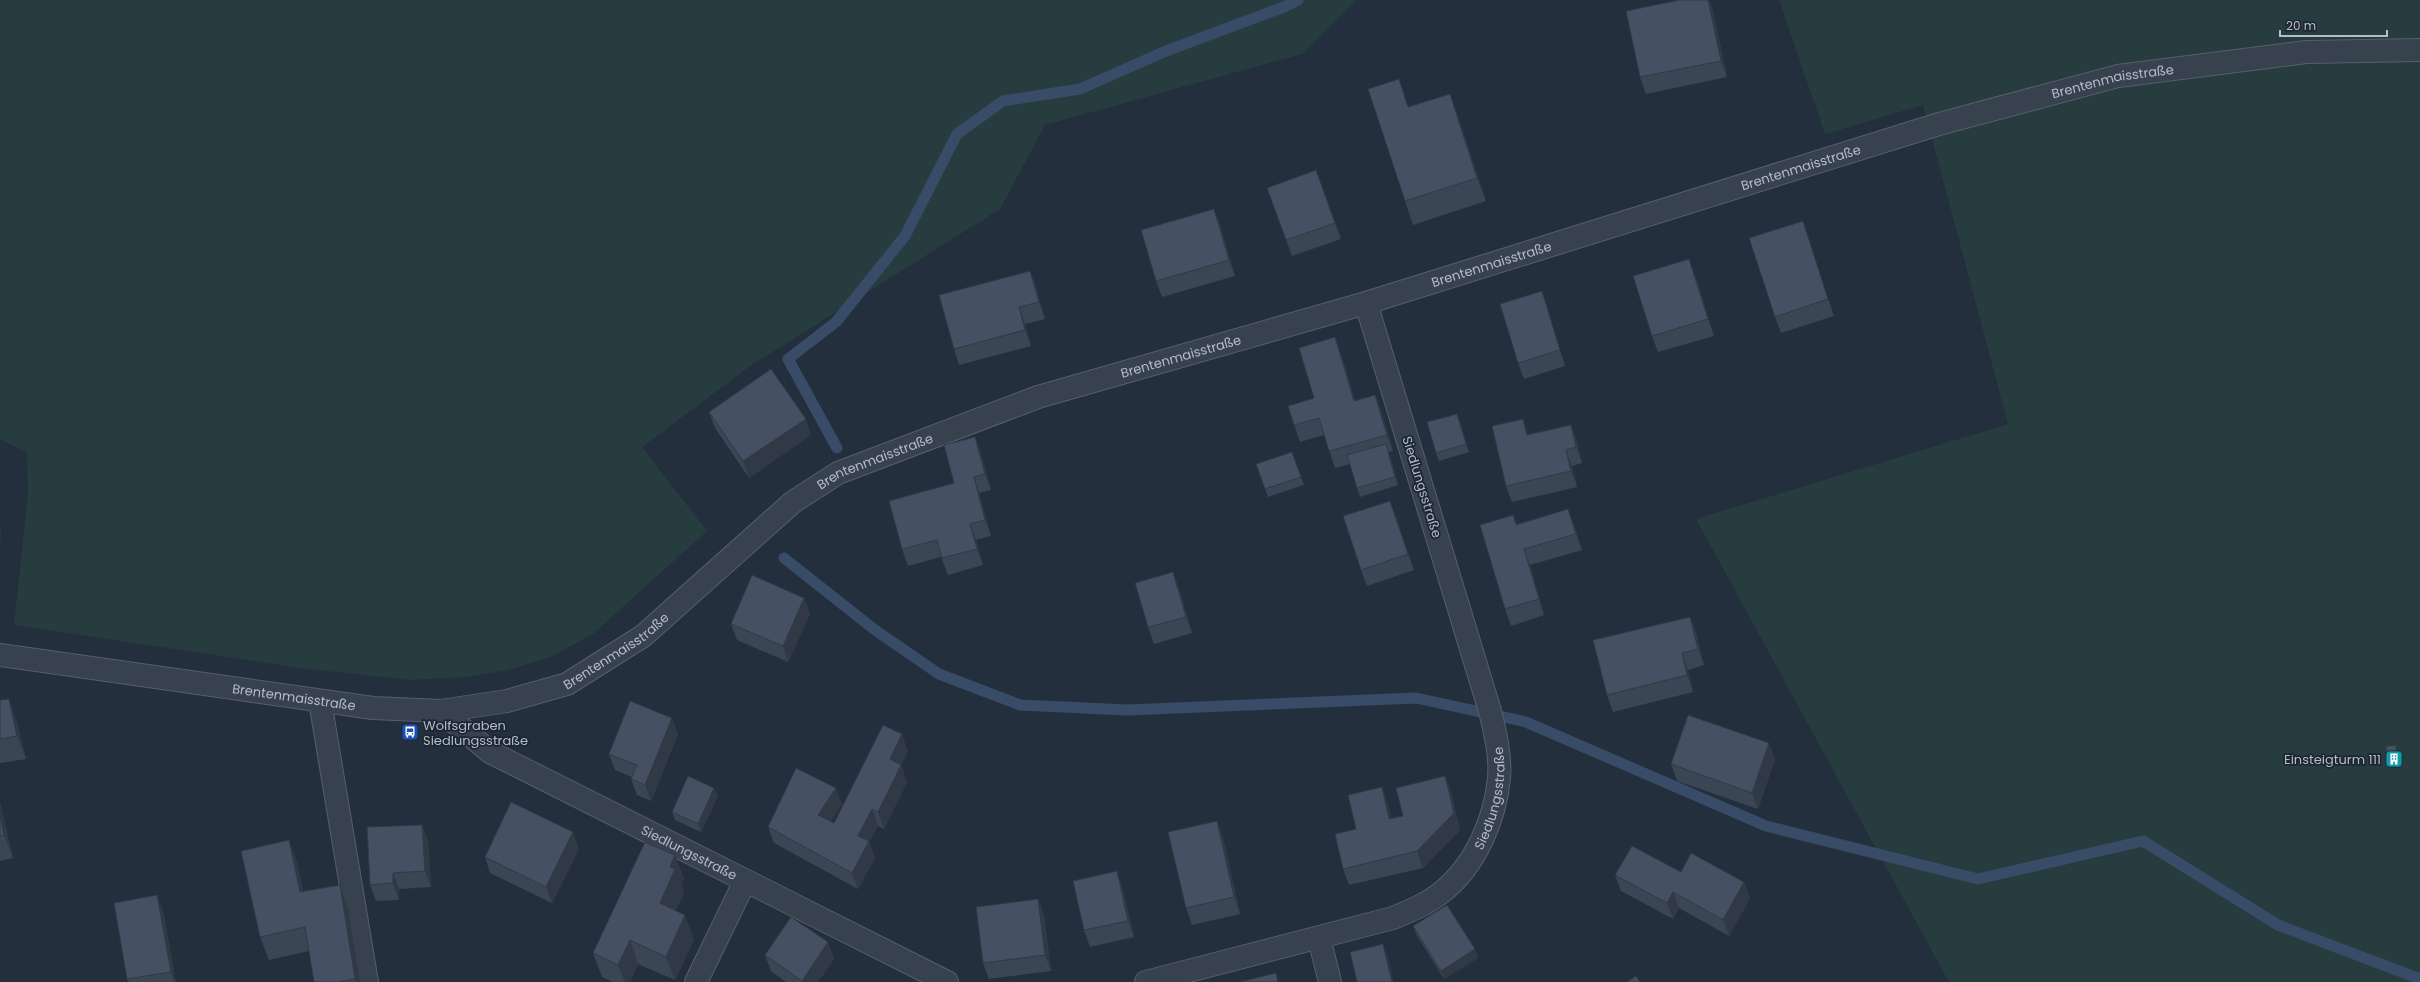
<svg xmlns="http://www.w3.org/2000/svg" width="2420" height="982" viewBox="0 0 2420 982" font-family="Poppins,sans-serif">
<rect width="100%" height="100%" fill="#242f3e"/>
<g fill="#263c3f">
<polygon points="0,0 1356,0 1302,54 1045,125 1000,209 750,366 642,447 707,531 594,633 551,657 508,670 468,677 411,680 308,669 14,625 28,494 27,453 0,439"/>
<polygon points="1779,0 2420,0 2420,982 1949,982 1696,519 2008,424 1923,105 1825,134"/>
</g>
<g fill="none" stroke-linecap="round" stroke-linejoin="round">
<g stroke="#394c67" stroke-width="11">
<polyline points="837,448 788,359 836,322 905,236 957,134 1003,101 1080,89 1166,51 1284,7 1298,0"/>
<polyline points="784,558 875,630 939,674 1020,705 1127,710 1416,698 1526,722 1766,826 1978,879 2143,841 2278,925 2420,979"/>
</g>
<g stroke="#565f6c" stroke-width="24">
<g id="minor">
<path id="s1" d="M0 655 373 708 441 711 507 701 567 684 643 636 793 502 838 473 1038 397 1366 303 1939 124 2118 76 2306 52 2420 50"/>
<polyline points="320,701 367,982"/>
<path id="s2" d="M441 711 490 752 947 982"/>
<polyline points="1319,938 1330,982"/>
<polyline points="696,982 745,881"/>
<path id="s3" d="M1146 982 1393 918C1410 911 1427 904 1442 892 1475 866 1495 820 1499 778 1501 756 1495 732 1490 711L1366 303"/>
</g>
</g>
<use href="#minor" stroke="#38414e" stroke-width="22"/>
</g>
<g fill="#3b4654">
<polygon points="1679,0 1709,0 1713,11 1727,77 1646,94 1640,77"/>
<polygon points="1450,94 1458,117 1486,201 1413,225 1405,201 1409,107"/>
<polygon points="1316,170 1341,239 1292,256 1267,188"/>
<polygon points="1214,209 1220,225 1235,276 1162,297 1156,281"/>
<polygon points="1808,237 1834,316 1781,333 1775,317"/>
<polygon points="1030,271 1036,287 1045,319 1025,324 1031,346 959,365 954,349"/>
<polygon points="1695,275 1714,336 1658,352 1652,336"/>
<polygon points="1547,308 1565,366 1524,379 1518,363"/>
<polygon points="1341,353 1355,401 1375,395 1381,411 1393,451 1389,452 1398,485 1360,497 1350,464 1335,468 1324,435 1300,442 1294,425 1314,398"/>
<polygon points="709,412 811,435 749,478 715,428"/>
<polygon points="1460,422 1469,452 1439,461 1436,453"/>
<polygon points="1571,425 1577,441 1582,463 1572,466 1577,487 1512,502 1506,486 1529,434"/>
<polygon points="975,437 981,453 991,490 979,493 991,536 976,540 983,565 948,575 941,557 908,566 902,549 954,483"/>
<polygon points="1292,452 1304,485 1268,497 1256,464"/>
<polygon points="1390,501 1414,570 1367,586 1361,570"/>
<polygon points="1568,509 1574,525 1582,550 1530,565 1544,615 1511,626 1505,609 1513,515 1517,524"/>
<polygon points="1179,588 1192,633 1154,644 1148,627"/>
<polygon points="804,598 810,614 788,662 737,640 731,624"/>
<polygon points="1690,617 1696,633 1704,665 1688,670 1693,692 1613,712 1607,695"/>
<polygon points="0,700 17,722 26,759 0,763"/>
<polygon points="678,734 651,801 637,795 631,779 632,777 615,770 609,754"/>
<polygon points="2396,745 2399,754 2400,763 2390,764 2386,755"/>
<polygon points="908,751 901,765 907,782 884,829 878,826 869,842 875,858 858,889 774,843 768,827 842,804 831,821 834,823"/>
<polygon points="1775,759 1758,809 1677,781 1671,764"/>
<polygon points="1445,776 1451,792 1460,830 1423,868 1349,885 1343,869 1356,829 1388,804 1391,818 1403,816"/>
<polygon points="718,796 701,832 675,820 672,812"/>
<polygon points="0,803 13,858 0,861"/>
<polygon points="422,825 428,841 431,887 399,889 399,900 376,901 370,885"/>
<polygon points="1223,837 1240,914 1192,925 1186,908"/>
<polygon points="289,840 297,863 303,891 340,885 348,909 360,982 314,982 309,951 269,960 260,937"/>
<polygon points="579,849 552,903 490,873 485,857"/>
<polygon points="1117,871 1122,887 1134,937 1090,947 1084,930"/>
<polygon points="1681,872 1744,882 1750,898 1729,936 1679,908 1673,919 1621,891 1615,875"/>
<polygon points="684,878 681,885 684,893 675,911 694,939 675,980 638,964 630,982 613,982 602,977 593,953"/>
<polygon points="1038,899 1044,915 1051,971 989,979 983,963"/>
<polygon points="163,911 176,982 128,982 127,979"/>
<polygon points="1413,926 1475,949 1478,958 1444,979 1416,934"/>
<polygon points="828,942 834,959 818,982 786,982 771,971 765,955"/>
</g>
<g fill="#303945">
<polygon points="1708,0 1709,0 1713,11 1727,77 1721,61"/>
<polygon points="1450,94 1458,117 1486,201 1477,178"/>
<polygon points="1214,209 1220,225 1235,276 1229,260"/>
<polygon points="1803,221 1808,237 1834,316 1828,299"/>
<polygon points="1689,259 1695,275 1714,336 1708,319"/>
<polygon points="1030,271 1036,287 1045,319 1039,302"/>
<polygon points="1019,307 1025,324 1031,346 1025,330"/>
<polygon points="1335,337 1341,353 1360,417 1354,401"/>
<polygon points="1375,395 1381,411 1393,451 1387,435"/>
<polygon points="1457,414 1460,422 1469,452 1466,444"/>
<polygon points="806,419 811,435 749,478 743,461"/>
<polygon points="1523,419 1529,436 1527,435"/>
<polygon points="1571,425 1577,441 1582,463 1576,447"/>
<polygon points="975,437 981,453 991,490 985,474"/>
<polygon points="1386,444 1389,452 1398,485 1395,477"/>
<polygon points="1566,450 1572,466 1577,487 1571,471"/>
<polygon points="974,477 979,493 991,536 985,520"/>
<polygon points="1390,501 1396,517 1414,570 1408,554"/>
<polygon points="1568,509 1574,525 1582,550 1576,534"/>
<polygon points="970,524 976,540 983,565 977,549"/>
<polygon points="0,528 1,532 0,545"/>
<polygon points="1524,549 1530,565 1544,615 1539,599"/>
<polygon points="1173,572 1179,588 1192,633 1186,617"/>
<polygon points="804,598 810,614 788,662 783,646"/>
<polygon points="1690,617 1696,633 1704,665 1698,649"/>
<polygon points="1682,653 1688,670 1693,692 1687,675"/>
<polygon points="9,699 17,722 26,759 17,736"/>
<polygon points="672,718 678,734 651,801 645,785"/>
<polygon points="902,734 908,751 896,775 890,759"/>
<polygon points="1769,743 1775,759 1758,809 1752,793"/>
<polygon points="2396,745 2399,754 2400,763 2397,755"/>
<polygon points="901,765 907,782 884,829 878,812"/>
<polygon points="1445,776 1451,792 1460,830 1423,868 1417,851"/>
<polygon points="1382,787 1388,804 1395,835 1389,819"/>
<polygon points="714,788 718,796 701,832 698,824"/>
<polygon points="836,788 842,804 824,832 818,815"/>
<polygon points="0,803 13,858 4,835 0,816"/>
<polygon points="872,809 878,826 869,842 875,858 858,889 852,873 858,836"/>
<polygon points="1217,821 1223,837 1240,914 1234,897"/>
<polygon points="422,825 428,841 431,887 425,871"/>
<polygon points="573,832 579,849 552,903 546,887"/>
<polygon points="289,840 297,863 309,915 300,892"/>
<polygon points="675,855 684,878 681,885 684,893 668,927 660,903 670,867"/>
<polygon points="1117,871 1122,887 1134,937 1128,921"/>
<polygon points="393,873 399,889 399,900 393,883"/>
<polygon points="1744,882 1750,898 1729,936 1723,920"/>
<polygon points="340,885 348,909 360,982 356,982 355,979"/>
<polygon points="1673,892 1679,908 1673,919 1667,903"/>
<polygon points="157,895 163,911 176,982 174,982 171,972"/>
<polygon points="1038,899 1044,915 1051,971 1045,955"/>
<polygon points="685,915 694,939 675,980 666,957"/>
<polygon points="630,940 638,964 630,982 625,982 618,965"/>
<polygon points="828,942 834,959 818,982 802,982 802,981"/>
<polygon points="1383,944 1389,960 1394,982 1392,982"/>
<polygon points="1475,949 1478,958 1444,979 1441,971"/>
</g>
<g fill="#455162" stroke="#303945">
<polygon points="1679,0 1708,0 1721,61 1640,77 1626,11"/>
<polygon points="1399,79 1408,107 1450,94 1477,178 1405,201 1368,89"/>
<polygon points="1316,170 1335,223 1286,240 1267,188"/>
<polygon points="1214,209 1229,260 1156,281 1141,230"/>
<polygon points="1803,221 1828,299 1775,317 1749,238"/>
<polygon points="1689,259 1708,319 1652,336 1633,276"/>
<polygon points="1030,271 1039,302 1019,307 1025,330 954,349 939,295"/>
<polygon points="1542,291 1560,350 1518,363 1500,304"/>
<polygon points="1335,337 1354,401 1375,395 1387,435 1329,451 1319,418 1294,425 1288,406 1314,398 1299,348"/>
<polygon points="771,369 806,419 743,461 709,412"/>
<polygon points="1457,414 1466,444 1436,453 1427,422"/>
<polygon points="1523,419 1527,435 1571,425 1576,447 1566,450 1571,471 1506,486 1492,426"/>
<polygon points="975,437 985,474 974,477 985,520 970,524 977,549 942,558 937,540 902,549 889,501 954,483 944,445"/>
<polygon points="1386,444 1395,477 1357,488 1347,455"/>
<polygon points="1292,452 1301,477 1265,489 1256,464"/>
<polygon points="1390,501 1408,554 1361,570 1343,516"/>
<polygon points="1568,509 1576,534 1524,549 1539,599 1505,609 1480,525 1513,515 1516,525"/>
<polygon points="1173,572 1186,617 1148,627 1135,583"/>
<polygon points="752,575 804,598 783,646 731,624"/>
<polygon points="1690,617 1698,649 1682,653 1687,675 1607,695 1593,640"/>
<polygon points="9,699 17,736 0,739 0,700"/>
<polygon points="630,701 672,718 645,785 631,779 637,765 609,754"/>
<polygon points="1688,715 1769,743 1752,793 1671,764"/>
<polygon points="883,725 902,734 890,759 901,765 878,812 872,809 858,836 869,841 852,873 768,827 796,768 836,788 818,815 834,823"/>
<polygon points="2396,745 2397,755 2386,755 2386,746"/>
<polygon points="688,776 714,788 698,824 672,812"/>
<polygon points="1445,776 1454,813 1417,851 1343,869 1335,834 1356,829 1348,795 1382,787 1389,819 1403,816 1396,788"/>
<polygon points="511,802 573,832 546,887 485,857"/>
<polygon points="0,816 4,835 0,836"/>
<polygon points="1217,821 1234,897 1186,908 1168,832"/>
<polygon points="422,825 425,871 393,873 393,883 370,885 367,827"/>
<polygon points="289,840 300,892 340,885 355,979 338,982 314,982 305,927 260,937 241,851"/>
<polygon points="645,842 675,855 670,867 675,869 660,903 685,915 666,957 630,940 618,965 593,953"/>
<polygon points="1632,846 1681,872 1691,853 1744,882 1723,920 1673,892 1667,903 1615,875"/>
<polygon points="1117,871 1128,921 1084,930 1073,881"/>
<polygon points="157,895 171,972 127,979 114,903"/>
<polygon points="1038,899 1045,955 983,963 976,907"/>
<polygon points="1447,905 1475,949 1441,971 1413,926"/>
<polygon points="791,917 828,942 802,981 765,955"/>
<polygon points="1383,944 1392,982 1357,982 1350,952"/>
<polygon points="1276,973 1278,982 1239,982"/>
<polygon points="1636,976 1640,982 1627,982"/>
</g>
<defs>
<g id="bus-square" transform="scale(0.9)"><rect x="-9" y="-9" width="18" height="18" rx="4" fill="#1a4fb4" stroke="#1d2633"/><path d="M-5-6H5V4H4V6H2V4H-2V6H-4V4H-5ZM-3.5-4V0h7V-4ZM-3.5 1.2v1.5H-2V1.2ZM2 1.2v1.5H3.5V1.2Z" fill="#fff"/></g>
<g id="building-square" transform="scale(0.9)"><rect x="-9" y="-9" width="18" height="18" rx="4" fill="#0f9aa8" stroke="#1d2633"/><path d="M-4-6H4V6H1V3H-1V6H-4ZM-2.5-4.3h1.7v1.8h-1.7ZM.8-4.3h1.7v1.8H.8ZM-2.5-1h1.7V.8h-1.7ZM.8-1h1.7V.8H.8Z" fill="#fff"/></g>
</defs>
<g fill-rule="evenodd">
<use href="#bus-square" x="410" y="732"/>
<use href="#building-square" x="2394" y="759"/>
</g>
<g text-anchor="middle" dominant-baseline="central" stroke-width="3.5" stroke-linejoin="round" paint-order="stroke">
<g font-size="13" fill="#b4bcc9" stroke="#1d2633">
<text stroke="none"><textPath href="#s1" startOffset="2253">Brentenmaisstraße</textPath></text>
<text stroke="none"><textPath href="#s1" startOffset="1929">Brentenmaisstraße</textPath></text>
<text stroke="none"><textPath href="#s1" startOffset="1605">Brentenmaisstraße</textPath></text>
<text stroke="none"><textPath href="#s1" startOffset="1281">Brentenmaisstraße</textPath></text>
<text stroke="none"><textPath href="#s1" startOffset="957">Brentenmaisstraße</textPath></text>
<text transform="translate(1422 487) rotate(73)">Siedlungsstraße</text>
<text stroke="none"><textPath href="#s1" startOffset="633">Brentenmaisstraße</textPath></text>
<text stroke="none"><textPath href="#s1" startOffset="297">Brentenmaisstraße</textPath></text>
<text stroke="none"><textPath href="#s3" startOffset="420">Siedlungsstraße</textPath></text>
<text stroke="none"><textPath href="#s2" startOffset="287">Siedlungsstraße</textPath></text>
</g>
<g font-size="13" fill="#b4bcc9" stroke="#1d2633" text-anchor="start">
<text x="423" y="725">Wolfsgraben<tspan x="423" dy="15">Siedlungsstraße</tspan></text>
<text x="2381" y="759" text-anchor="end">Einsteigturm 111</text>
</g>
</g>
<path d="M2280 30v6h107v-6" fill="none" stroke="#b4bcc9" stroke-width="2"/>
<text x="2286" y="30" font-size="12" fill="#b4bcc9" stroke="#1d2633" stroke-width="3" paint-order="stroke">20 m</text>
</svg>
